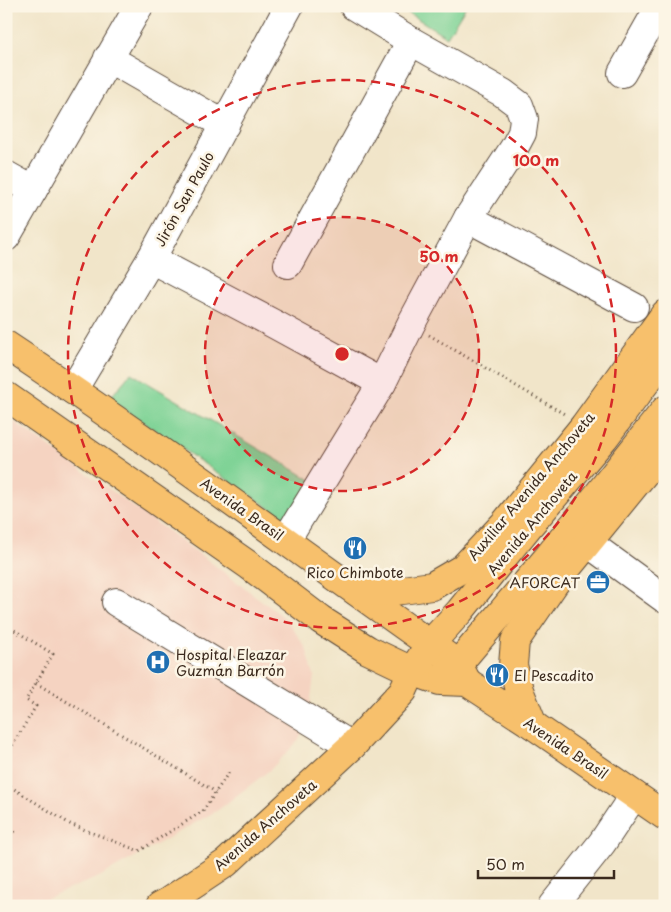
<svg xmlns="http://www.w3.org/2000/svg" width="671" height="912" viewBox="0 0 671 912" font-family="'Playpen Sans',sans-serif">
<rect width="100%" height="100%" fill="#fcf5e5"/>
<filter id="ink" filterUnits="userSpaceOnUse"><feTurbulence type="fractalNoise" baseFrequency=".02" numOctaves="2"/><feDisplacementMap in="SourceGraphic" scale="10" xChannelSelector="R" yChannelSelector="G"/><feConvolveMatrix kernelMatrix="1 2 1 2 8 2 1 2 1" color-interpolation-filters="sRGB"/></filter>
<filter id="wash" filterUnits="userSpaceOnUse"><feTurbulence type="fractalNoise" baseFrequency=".0096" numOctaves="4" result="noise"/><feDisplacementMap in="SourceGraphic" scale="20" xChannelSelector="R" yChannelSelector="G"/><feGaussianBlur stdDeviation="1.12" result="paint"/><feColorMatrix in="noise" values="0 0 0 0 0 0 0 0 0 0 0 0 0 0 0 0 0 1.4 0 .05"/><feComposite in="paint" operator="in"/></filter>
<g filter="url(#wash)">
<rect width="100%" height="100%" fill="#f1e5c9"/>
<polygon fill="#f5d3c1" points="6,416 186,544 286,619 306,648 314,676 308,719 298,741 271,769 218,810 99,877 26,906 6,906"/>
<g fill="#7fd396" stroke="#5d7e5a">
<polygon points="397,6 466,6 447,37"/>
<polygon points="131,373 316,483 291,523 109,399"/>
</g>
</g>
<g filter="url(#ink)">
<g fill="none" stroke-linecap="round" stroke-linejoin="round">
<g stroke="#564638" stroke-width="30">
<g id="minor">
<polyline points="108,58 225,125"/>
<polyline points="622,73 660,6"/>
<polyline points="6,175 33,190"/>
<polyline points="468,218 634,307"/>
<polyline points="6,237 139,6"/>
<polyline points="151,259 274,324 382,383"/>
<polyline points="288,264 411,41"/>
<polyline points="73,390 151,259 289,6"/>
<polyline points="572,527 588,543 665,599"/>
<polyline points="286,540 382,383 411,324 468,218 514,148 522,133 524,119 519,105 503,93 411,41 354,6"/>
<polyline points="116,602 352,746"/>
<polyline points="552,906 602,843 634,795"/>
</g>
</g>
<g stroke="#564638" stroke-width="30">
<g id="major">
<path d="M6 345C160 447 307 558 458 664L467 682"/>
<polyline points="6,396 250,566 321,620 368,650 412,671 440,681 467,682 533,725 665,816"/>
<polyline points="356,591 387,592 432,586 463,568 504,524 584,426 665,314"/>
<polyline points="445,676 458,664 549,556 665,410"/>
<polyline points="533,725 519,690 513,665 515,641 554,584 665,448"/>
<polyline points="160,906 169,901 226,863 352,746 403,691 412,671 430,644 460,611 528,527 604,438 665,357"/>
</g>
</g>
<g stroke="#564638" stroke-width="3" stroke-dasharray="1 4" stroke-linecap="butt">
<polyline points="429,335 566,415"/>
<polyline points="6,625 53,654 26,700 36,706 6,756"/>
<polyline points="36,683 216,792"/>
<polyline points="6,784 70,824 139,851 203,811 229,772"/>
<polyline points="6,827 16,833"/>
</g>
<use href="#minor" stroke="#fff" stroke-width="28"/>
<use href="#major" stroke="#f7c06c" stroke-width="28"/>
</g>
</g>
<circle cx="342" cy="354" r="137" fill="#d62828" fill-opacity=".12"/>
<g fill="none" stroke="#d62828" stroke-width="2.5" stroke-dasharray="9 6">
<circle cx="342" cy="354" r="137"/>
<circle cx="342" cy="354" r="274"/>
</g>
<defs>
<g id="restaurant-disc" transform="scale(1.25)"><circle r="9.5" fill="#1f6fb2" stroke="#fcf5e5"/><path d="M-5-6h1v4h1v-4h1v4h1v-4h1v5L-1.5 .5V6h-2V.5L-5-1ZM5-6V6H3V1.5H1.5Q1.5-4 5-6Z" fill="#fff"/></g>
<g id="office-disc" transform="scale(1.25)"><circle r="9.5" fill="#1f6fb2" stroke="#fcf5e5"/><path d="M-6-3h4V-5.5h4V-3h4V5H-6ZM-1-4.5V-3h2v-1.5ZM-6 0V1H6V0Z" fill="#fff"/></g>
<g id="hospital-disc" transform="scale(1.25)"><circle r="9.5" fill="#1f6fb2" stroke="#fcf5e5"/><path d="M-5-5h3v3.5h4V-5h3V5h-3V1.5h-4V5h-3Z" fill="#fff"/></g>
</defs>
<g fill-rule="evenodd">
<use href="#restaurant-disc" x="355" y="548"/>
<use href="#office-disc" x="598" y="582"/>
<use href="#hospital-disc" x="158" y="662"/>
<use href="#restaurant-disc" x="497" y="675"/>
</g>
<g text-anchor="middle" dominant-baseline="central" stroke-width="5" stroke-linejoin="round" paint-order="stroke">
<g font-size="14" fill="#3b2a1e" stroke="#fcf5e5">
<text transform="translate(184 199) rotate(-61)">Jirón San Paulo</text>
<text transform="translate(531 486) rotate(-50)">Auxiliar Avenida Anchoveta</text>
<text transform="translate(242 509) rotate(35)">Avenida Brasil</text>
<text transform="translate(532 523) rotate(-50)">Avenida Anchoveta</text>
<text transform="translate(566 748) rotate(34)">Avenida Brasil</text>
<text transform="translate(265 825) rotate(-41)">Avenida Anchoveta</text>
</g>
<g font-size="14" fill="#3b2a1e" stroke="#fcf5e5" text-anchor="start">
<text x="355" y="572" text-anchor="middle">Rico Chimbote</text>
<text x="580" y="582" text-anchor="end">AFORCAT</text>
<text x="176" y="654">Hospital Eleazar<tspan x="176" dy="16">Guzmán Barrón</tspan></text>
<text x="514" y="675">El Pescadito</text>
</g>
</g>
<circle cx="342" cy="354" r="8" fill="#d62828" stroke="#fcf5e5" stroke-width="2.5"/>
<g font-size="15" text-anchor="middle" font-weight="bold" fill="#d62828" stroke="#fcf5e5" stroke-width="5" stroke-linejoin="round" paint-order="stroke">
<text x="536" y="166">100 m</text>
<text x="439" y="262">50 m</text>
</g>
<rect width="671" height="912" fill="none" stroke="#fcf5e5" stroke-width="25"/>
<path d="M478 870v8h136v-8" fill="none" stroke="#3b2a1e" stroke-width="2.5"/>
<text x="486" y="870" font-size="15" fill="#3b2a1e" stroke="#fcf5e5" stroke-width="4" paint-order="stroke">50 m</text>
</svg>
